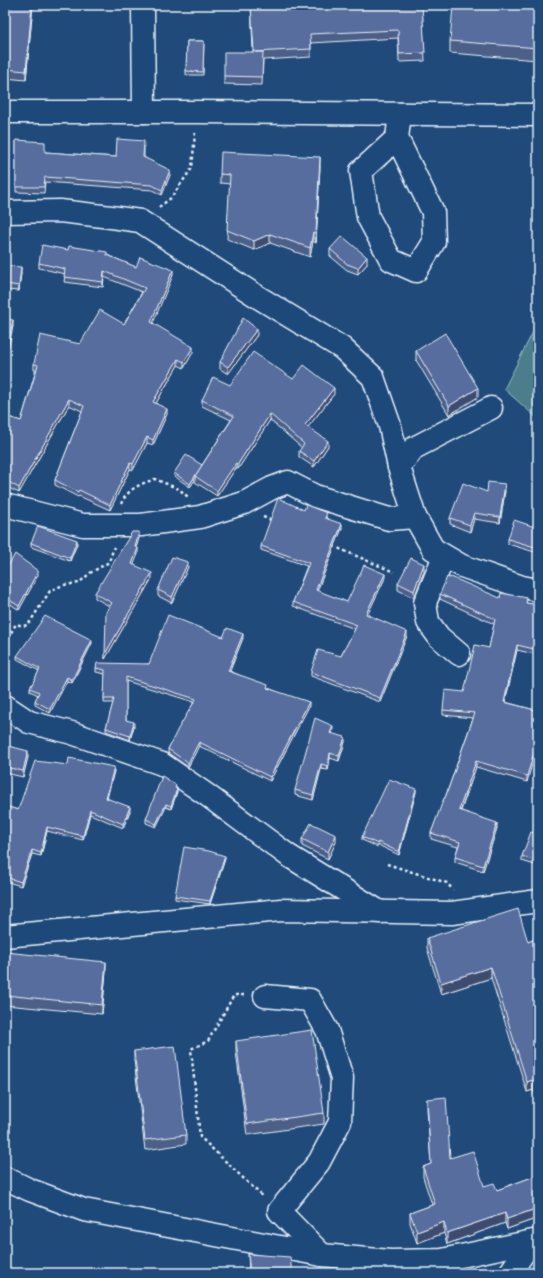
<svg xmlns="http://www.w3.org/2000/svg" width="543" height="1278" viewBox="0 0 543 1278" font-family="Sriracha,sans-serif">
<rect width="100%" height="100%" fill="#1f4a7a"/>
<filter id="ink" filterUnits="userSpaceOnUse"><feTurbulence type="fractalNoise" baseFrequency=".025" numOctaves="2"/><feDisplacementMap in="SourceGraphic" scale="8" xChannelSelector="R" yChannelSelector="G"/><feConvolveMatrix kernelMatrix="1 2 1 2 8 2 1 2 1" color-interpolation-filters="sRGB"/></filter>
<g filter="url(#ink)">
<polygon fill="#4b7e8a" stroke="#9ab8c1" points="537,324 538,324 538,419 504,389"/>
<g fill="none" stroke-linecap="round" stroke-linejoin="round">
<g stroke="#e8f1f8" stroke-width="25">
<g id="minor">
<polyline points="143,5 144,112"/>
<polyline points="5,112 196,112 538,115"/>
<polyline points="397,138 361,171 368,217 391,260 416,271 434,242 433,212 397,138 400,114"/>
<polyline points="5,212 60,211 111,217 140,221 258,297 342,348 373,377 390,426 399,467 415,517 433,549 462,566 522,587 538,590"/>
<polyline points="399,467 414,448 491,408"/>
<polyline points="5,505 83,525 141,525 200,517 244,503 272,488 288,482 315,496 389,519 415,517"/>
<polyline points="444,556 425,603 428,622 439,637 459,654"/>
<polyline points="5,706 29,722 72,733 162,764 207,795 289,856 380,912"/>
<polyline points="5,936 281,910 452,913 538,901"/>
<polyline points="265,996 310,1000 327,1030 342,1078 340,1122 319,1162 279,1211 322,1255"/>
<polyline points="5,1178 30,1190 84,1210 322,1255 390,1261 442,1260 538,1240"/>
<polyline points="510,1273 531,1242"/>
</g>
</g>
<g stroke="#e8f1f8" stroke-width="2.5" stroke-dasharray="3 3" stroke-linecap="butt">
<polyline points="159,207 171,198 192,168 195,133"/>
<path d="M121 504C128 488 141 484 155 479L179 489 188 497"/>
<polyline points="263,517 274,521"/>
<polyline points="333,546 394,572"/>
<polyline points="5,643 16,624 23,626 28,625 50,591 63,585 79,583 90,573 109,562 114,547"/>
<polyline points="387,864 447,883 453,890"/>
<polyline points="244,995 234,995 208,1041 191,1049 200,1137 262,1196"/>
</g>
<use href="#minor" stroke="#1f4a7a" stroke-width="22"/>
</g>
<g fill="#4b5e87" stroke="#e8f1f8">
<polygon points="5,5 33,5 26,80 5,78"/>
<polygon points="70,5 100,5 100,7"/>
<polygon points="251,5 422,5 425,61 399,62 398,38 311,43 311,57 263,60 262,85 224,84 224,76 253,52"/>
<polygon points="538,5 538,60 450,53 450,41"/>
<polygon points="187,41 204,41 203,75 186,75"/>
<polygon points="16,140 45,152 116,157 144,146 144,157 170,175 162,195 152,190 45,182 44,193 16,192"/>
<polygon points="320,166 316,243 313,241 310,257 270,243 254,250 227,239 230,184 220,183 220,174"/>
<polygon points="330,249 367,264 358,274 347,270 330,256"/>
<polygon points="68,250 107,255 136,267 173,275 152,323 193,352 184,368 178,365 156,403 167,414 153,445 147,443 133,470 130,469 110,510 79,496 78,497 55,485 55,480 82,411 69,405 19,493 5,486 5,416 21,421 36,370 34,370 34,364 124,324 142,292 104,277 103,287 64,282 65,274 39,268 39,263"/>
<polygon points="5,266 21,273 19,291 5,290"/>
<polygon points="5,319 13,326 8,349 5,348"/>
<polygon points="257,335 228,374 220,369 220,362"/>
<polygon points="416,351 478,397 449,415 416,360"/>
<polygon points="293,379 334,394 308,427 328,446 314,467 299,457 299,451 302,448 270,420 238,469 236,468 217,496 195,482 195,480 190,487 174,476 174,473 202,465 231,420 202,406 202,400 230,385"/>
<polygon points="505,491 500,523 474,519 470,532 450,524 450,518 487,492"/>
<polygon points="304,510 327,517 326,518 342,528 317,591 347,602 385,578 367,615 407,636 380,702 311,676 311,672 341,656 355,629 293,606 293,602 307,566 261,550 261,546"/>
<polygon points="538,528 538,553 508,544 508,539"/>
<polygon points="139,538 136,547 138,554 133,564 152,578 105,659 109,606 95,598 95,593"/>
<polygon points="31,543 77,544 70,561 31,547"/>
<polygon points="188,567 172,603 158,596 158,590"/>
<polygon points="5,570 6,570 38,575 19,610 5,600"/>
<polygon points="424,571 414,598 398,590 398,583"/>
<polygon points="440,594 527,603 538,605 538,655 517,650 505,702 535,710 527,782 476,767 461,811 497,828 483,871 455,862 455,857 458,847 431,839 431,833 445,798 473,718 443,715 443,710 464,692 489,648 494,624 440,599"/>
<polygon points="223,637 243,638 230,671 309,706 270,781 199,746 188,767 168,753 168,749 194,702 126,681 126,720 134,726 130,740 106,731 106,728 113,703 104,703 105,674 96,672 96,668 149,664"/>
<polygon points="92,643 72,683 67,681 50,713 35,705 35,701 38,695 30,691 30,688 39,671 17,659 17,656"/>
<polygon points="333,730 332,734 345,742 339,761 330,758 328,770 321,769 313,800 295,795 295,790"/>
<polygon points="5,745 28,757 23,777 5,773"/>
<polygon points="68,765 114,771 107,798 130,811 123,828 90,814 83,840 47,831 41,856 32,854 21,886 5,881 5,806 18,810"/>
<polygon points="176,789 177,792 171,809 166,807 156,827 146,823 146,819"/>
<polygon points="416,792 399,855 378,845 378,847 362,840 362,837"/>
<polygon points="538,834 538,866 522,861 522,856"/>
<polygon points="302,839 336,842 328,859 302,846"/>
<polygon points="225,859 210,904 175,899 175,896"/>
<polygon points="427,938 528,942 538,938 538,1107 533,1090 527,1092 491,978 441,994 427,948"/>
<polygon points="5,952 106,971 102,1014 5,1005"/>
<polygon points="236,1041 324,1113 324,1124 247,1135 236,1052"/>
<polygon points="134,1051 186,1135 186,1144 145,1150 134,1060"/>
<polygon points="427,1099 450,1158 484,1186 497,1190 538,1175 538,1218 507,1229 505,1223 447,1244 444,1233 417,1243 410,1223 410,1213 432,1205 423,1177 423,1167 431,1164 427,1109"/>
<polygon points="248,1254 292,1273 249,1273"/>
</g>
<g fill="#3d4c6e" stroke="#e8f1f8">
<polygon points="32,5 33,5 26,80 26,71"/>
<polygon points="320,157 320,166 316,243 316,234"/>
<polygon points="170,170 170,175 162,195 162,190"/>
<polygon points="313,232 313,241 310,257 310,248"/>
<polygon points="270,234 270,243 254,250 254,241"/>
<polygon points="367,257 367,264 358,274 358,268"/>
<polygon points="21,267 21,273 19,291 19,286"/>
<polygon points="173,270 173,275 151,328 151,322"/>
<polygon points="104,271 104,277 103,287 103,282"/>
<polygon points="13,320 13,326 8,349 8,343"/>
<polygon points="257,329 257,335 228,374 228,367"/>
<polygon points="193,347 193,352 184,368 184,362"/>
<polygon points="178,359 178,365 153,408 153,402"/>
<polygon points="334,388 334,394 305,431 305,425"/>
<polygon points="478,388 478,397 449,415 449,406"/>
<polygon points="69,399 69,405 19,493 19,488"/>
<polygon points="167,409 167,414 153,445 153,440"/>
<polygon points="270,414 270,420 238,469 238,464"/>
<polygon points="147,437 147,443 133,470 133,464"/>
<polygon points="328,441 328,446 314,467 314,461"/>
<polygon points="130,463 130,469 110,510 110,505"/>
<polygon points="236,463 236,468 217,496 217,491"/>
<polygon points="195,477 195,480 190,487 190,484"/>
<polygon points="505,484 505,491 500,523 500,517"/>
<polygon points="474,513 474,519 470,532 470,525"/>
<polygon points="342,524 342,528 316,594 316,590"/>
<polygon points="139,532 139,538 135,552 135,547"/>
<polygon points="77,540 77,544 70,561 70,558"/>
<polygon points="138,548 138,554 132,569 132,564"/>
<polygon points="188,562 188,567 172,603 172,597"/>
<polygon points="424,564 424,571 414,598 414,591"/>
<polygon points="38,571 38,575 19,610 19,606"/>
<polygon points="152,573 152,578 105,659 105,654"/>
<polygon points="385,574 385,578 366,618 366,614"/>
<polygon points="407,632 407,636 380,702 380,698"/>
<polygon points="243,634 243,638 228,675 228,671"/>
<polygon points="92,640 92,643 72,683 72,680"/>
<polygon points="517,645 517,650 504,707 504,702"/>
<polygon points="67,677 67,681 50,713 50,709"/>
<polygon points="309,702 309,706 270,781 270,777"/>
<polygon points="134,722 134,726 130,740 130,736"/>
<polygon points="333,726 333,730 330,738 330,733"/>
<polygon points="345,737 345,742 339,761 339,756"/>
<polygon points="538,739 538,744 527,782 527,776"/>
<polygon points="199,742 199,746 188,767 188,763"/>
<polygon points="28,751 28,757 23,777 23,771"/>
<polygon points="330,753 330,758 328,770 328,766"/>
<polygon points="476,761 476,767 459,815 459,810"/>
<polygon points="321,764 321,769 313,800 313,795"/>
<polygon points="114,767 114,771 106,802 106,798"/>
<polygon points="177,789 177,792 171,809 171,806"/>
<polygon points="416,789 416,792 399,855 399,852"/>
<polygon points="166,804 166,807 156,827 156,824"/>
<polygon points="130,807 130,811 123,828 123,824"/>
<polygon points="90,810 90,814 83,840 83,836"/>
<polygon points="497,823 497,828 483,871 483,866"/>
<polygon points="47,827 47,831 41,856 41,853"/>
<polygon points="336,835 336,842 328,859 328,852"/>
<polygon points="32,850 32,854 21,886 21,882"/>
<polygon points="225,856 225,859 210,904 210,901"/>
<polygon points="106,962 106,971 102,1014 102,1005"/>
<polygon points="491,967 491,978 441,994 441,983"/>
<polygon points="533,1080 533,1090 527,1092 527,1082"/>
<polygon points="538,1208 538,1218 507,1229 507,1219"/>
<polygon points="505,1213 505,1223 447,1244 447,1233"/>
<polygon points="444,1222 444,1233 417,1243 417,1232"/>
</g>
<g fill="#576d9d" stroke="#e8f1f8">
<polygon points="5,5 32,5 26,71 5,69"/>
<polygon points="251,5 422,5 425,53 399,54 398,30 310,34 311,49 255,52 263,52 262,77 224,76 224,52 254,52"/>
<polygon points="453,5 538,5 538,48 450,41"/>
<polygon points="187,41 204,41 203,72 186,71"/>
<polygon points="117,139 144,141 143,157 170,170 162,190 152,185 45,177 44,187 16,187 16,140 45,142 45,152 116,157"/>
<polygon points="221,152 320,157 316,234 313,232 310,248 270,234 254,241 227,230 230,175 220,174"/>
<polygon points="342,236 367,257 358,268 347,264 330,249"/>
<polygon points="42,245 68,250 69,246 107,252 107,255 136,267 140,257 173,270 151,322 193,347 184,362 178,359 153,402 167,409 153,440 147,437 133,464 130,463 110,505 79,490 78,492 55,480 84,406 69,399 19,488 5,480 5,416 21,421 38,365 34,364 40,335 80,344 100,310 124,324 145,288 104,271 103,282 64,277 65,269 39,263"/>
<polygon points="5,266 21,267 19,286 5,284"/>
<polygon points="243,318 257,329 228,367 220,362"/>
<polygon points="5,319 13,320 8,343 5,342"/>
<polygon points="445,333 478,388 449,406 416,351"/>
<polygon points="253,352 293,379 304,365 334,388 305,425 328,441 314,461 299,451 304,444 270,414 238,464 236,463 217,491 195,476 234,416 202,400 213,377 230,385"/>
<polygon points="186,455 202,465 190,484 174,473"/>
<polygon points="488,482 505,484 500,517 474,513 470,525 450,518 463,483 487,492"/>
<polygon points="278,498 304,510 306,505 327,513 325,518 342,524 316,590 347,602 364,565 385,574 366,614 407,632 380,698 311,672 318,650 341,656 357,625 293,602 309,563 261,546"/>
<polygon points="514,520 538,528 538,548 508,539"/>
<polygon points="38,526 77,540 70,558 31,543"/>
<polygon points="132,532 139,532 135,547 138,548 132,564 152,573 105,654 106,612 112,603 95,593"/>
<polygon points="15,554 38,571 19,606 5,597 5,570 6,570"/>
<polygon points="172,557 188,562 172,597 158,590"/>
<polygon points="411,558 424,564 414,591 398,583"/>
<polygon points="447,577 450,578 451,577 500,598 501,593 527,598 526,603 538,605 538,650 517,645 504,702 535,710 536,706 538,707 538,739 527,776 476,761 459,810 497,823 483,866 455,857 460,842 431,833 444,798 445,798 475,713 443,710 445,690 464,692 475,645 489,648 495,619 440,594"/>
<polygon points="168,615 223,637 227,628 243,634 228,671 268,685 267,688 309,702 270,777 199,742 188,763 168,749 178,729 196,699 126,677 126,720 134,722 130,736 106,728 114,699 104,699 105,670 96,668 97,663 149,664"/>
<polygon points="45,616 92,640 72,680 67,677 50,709 35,701 39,692 30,688 40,669 17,656"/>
<polygon points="315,718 333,726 330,733 345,737 339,756 330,753 328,766 321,764 313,795 295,790"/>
<polygon points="5,745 28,751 23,771 5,767"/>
<polygon points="69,758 114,767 106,798 130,807 123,824 90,810 83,836 47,827 41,853 32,850 21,882 5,877 5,806 18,810 35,761 68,765"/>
<polygon points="162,776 176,785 175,788 177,789 171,806 166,804 156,824 146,819"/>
<polygon points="389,779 416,789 399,852 378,842 378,844 362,837"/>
<polygon points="311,823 336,835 328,852 302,839"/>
<polygon points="531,832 538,834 538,862 522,856"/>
<polygon points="184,847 209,851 225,856 210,901 175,896"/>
<polygon points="518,909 528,942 538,938 538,1096 533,1080 527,1082 491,967 441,983 427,938"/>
<polygon points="5,952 106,962 102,1005 5,995"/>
<polygon points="312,1030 324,1113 247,1124 236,1041"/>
<polygon points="175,1046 186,1135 145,1140 134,1051"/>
<polygon points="446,1097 450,1158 473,1151 484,1186 494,1183 497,1190 538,1175 538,1208 507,1219 505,1213 447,1233 444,1222 417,1232 410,1213 435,1204 423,1167 431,1164 427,1099"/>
<polygon points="248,1254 290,1257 292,1273 250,1273"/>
</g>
</g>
<rect width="543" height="1278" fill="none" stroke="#1f4a7a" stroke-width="20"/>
<rect x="10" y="10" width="523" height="1258" fill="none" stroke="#e8f1f8" stroke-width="1.5" filter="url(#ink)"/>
</svg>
